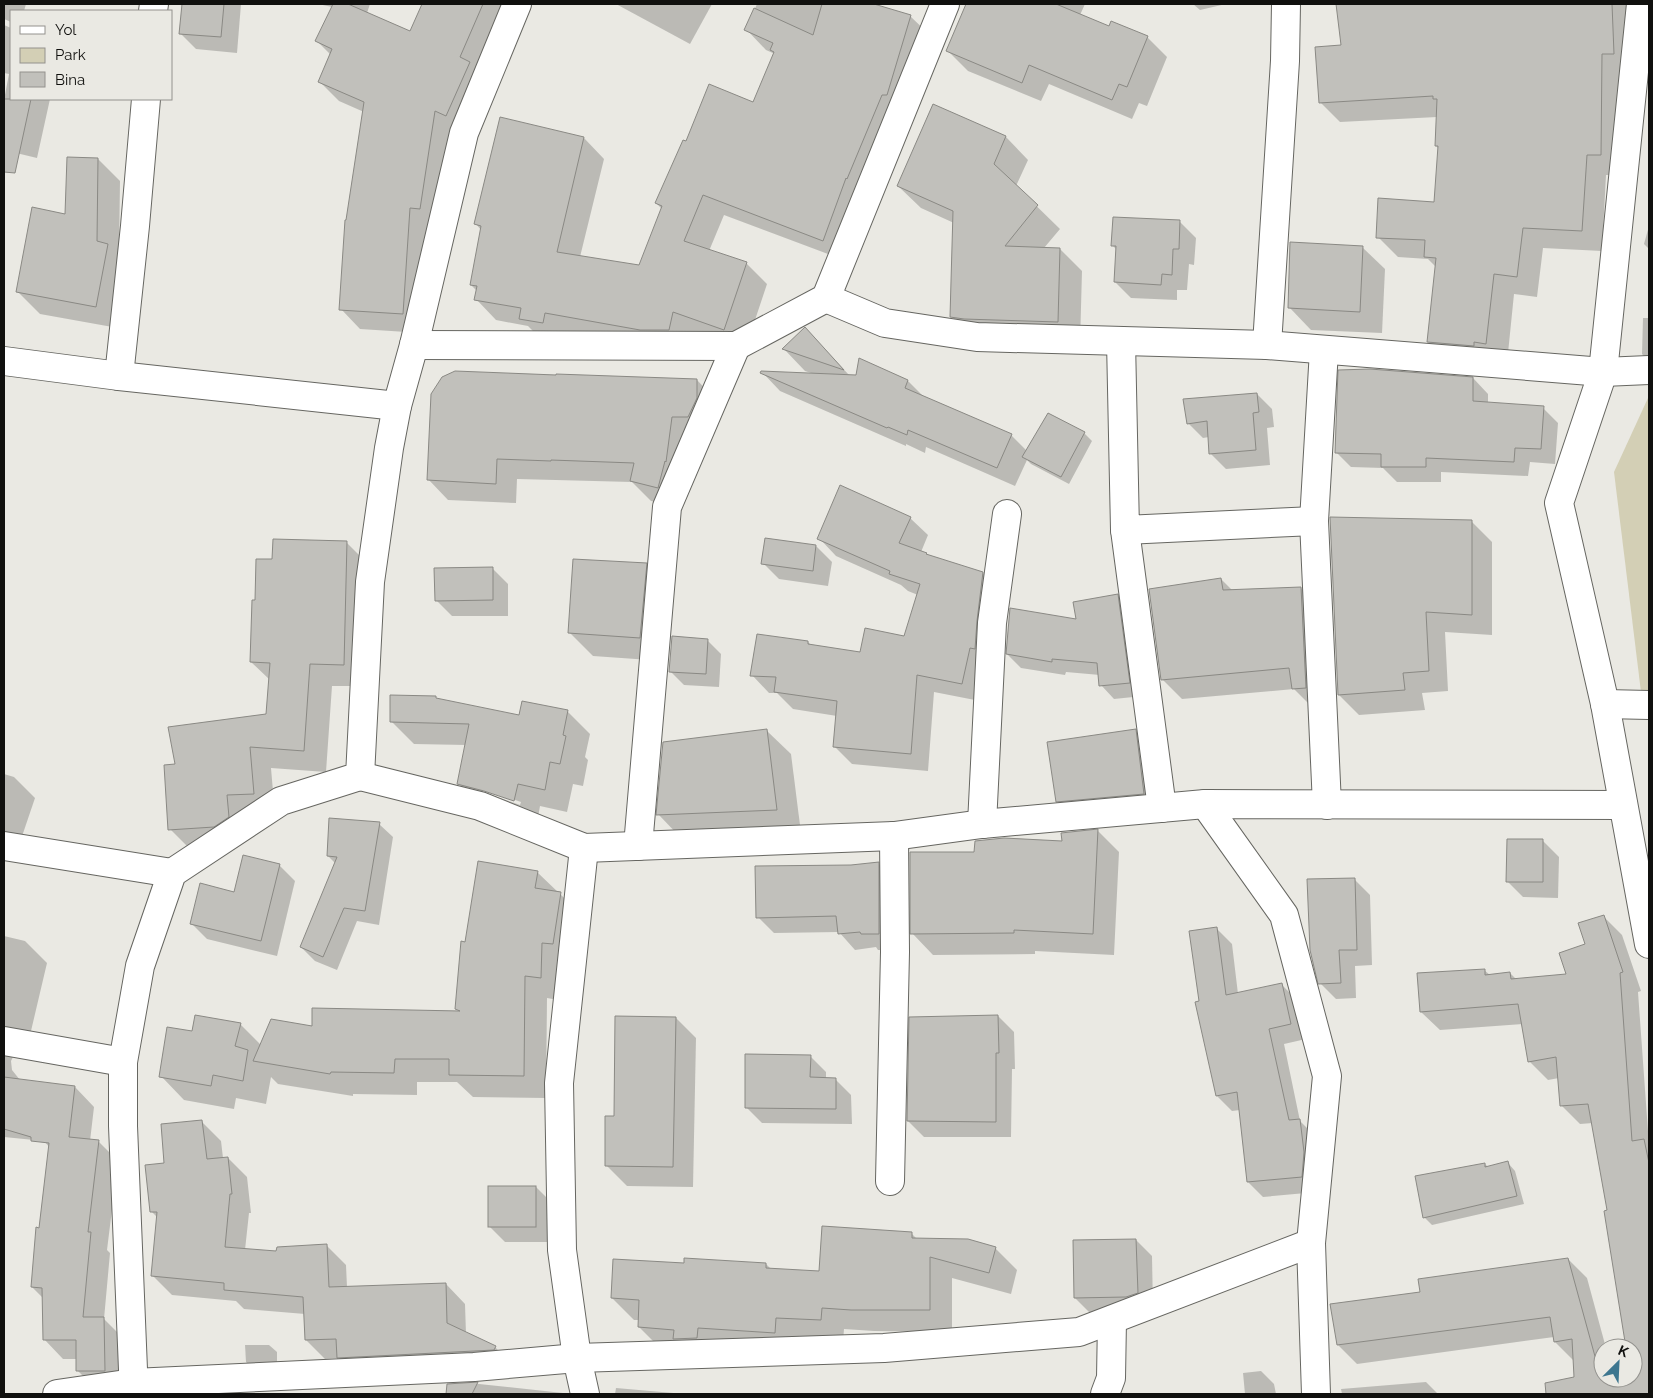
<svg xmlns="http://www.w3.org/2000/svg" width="1653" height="1398" viewBox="0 0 1653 1398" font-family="Raleway,sans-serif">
<rect width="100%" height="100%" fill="#eae9e3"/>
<polygon fill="#d3cfb5" points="1648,398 1649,398 1649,693 1641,692 1614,472"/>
<g fill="#0003" fill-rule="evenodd">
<polygon points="4,4 26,4 24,11 11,11 11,22 4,19"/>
<polygon points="183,4 241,4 237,53 196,49 180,33"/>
<polygon points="318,4 370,4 367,13 411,32 423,4 510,4 422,333 360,329 341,309 364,112 339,101 319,81 331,55 317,41 332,7"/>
<polygon points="616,4 712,4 690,44"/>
<polygon points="757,4 869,4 910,16 931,36 844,260 724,215 709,251 746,263 767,284 745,350 693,332 690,350 541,339 528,326 496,320 476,299 477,291 471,285 481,230 476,224 584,138 604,159 580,257 639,267 662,209 656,203 687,143 753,103 775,54 766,50 746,29"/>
<polygon points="967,4 1085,4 1080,15 1109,28 1147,37 1167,57 1147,106 1139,103 1132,119 1049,84 1041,101 968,71 948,51"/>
<polygon points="1193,4 1226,4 1200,10"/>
<polygon points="1337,4 1632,4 1621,175 1606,175 1602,251 1543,248 1537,297 1514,294 1507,363 1448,362 1428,342 1437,268 1428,259 1398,257 1378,237 1435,203 1439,149 1436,146 1437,117 1340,122 1320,102 1342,47"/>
<polygon points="4,25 11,28 11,99 50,99 37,158 12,152 4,144 4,100 9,74 4,73"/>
<polygon points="933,106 1006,137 1028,160 1016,186 1060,229 1044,248 1060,249 1082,271 1080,344 974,339 952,317 954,223 921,208 898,186"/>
<polygon points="98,159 120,181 118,328 40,314 17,291 67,216"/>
<polygon points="1180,222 1196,238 1194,265 1189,264 1187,290 1177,290 1177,300 1131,298 1115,282 1117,250 1113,246"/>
<polygon points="1649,226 1649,249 1644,244"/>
<polygon points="1362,247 1385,269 1382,333 1311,330 1289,307"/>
<polygon points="1643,318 1649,318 1649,362 1642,354"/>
<polygon points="805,329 850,376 908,381 925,398 1011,435 1027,451 1048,414 1084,433 1092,441 1069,484 1031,464 1027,460 1015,486 926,447 925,453 906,444 906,446 780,391 762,372 814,374 805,371 784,349"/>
<polygon points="1473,378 1488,394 1488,404 1543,408 1558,423 1555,464 1530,462 1528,476 1441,472 1441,482 1397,482 1383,468 1351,467 1336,452"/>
<polygon points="697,380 717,401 678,507 651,501 632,482 517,479 516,503 448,500 428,479"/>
<polygon points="1257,394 1272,409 1274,427 1267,428 1270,465 1226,469 1211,454 1209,437 1203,438 1188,423"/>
<polygon points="910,518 928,535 921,552 928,556 983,573 1000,590 980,701 934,692 928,771 852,764 834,746 837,716 793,709 777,693 769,693 752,675 808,642 811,645 860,653 905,637 918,595 908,591 901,585 836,556 819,538"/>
<polygon points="1471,521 1492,542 1492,635 1445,632 1448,691 1422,693 1425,710 1359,715 1339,695"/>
<polygon points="346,542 368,564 366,686 332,686 326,772 271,768 275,815 249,817 250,839 236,848 192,851 170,829 176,765 267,715 270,680 251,662 256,601 273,561"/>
<polygon points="816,546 832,562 828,586 779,579 763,563"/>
<polygon points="646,564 670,588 664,661 593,656 570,633"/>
<polygon points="492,568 508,584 508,616 452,616 436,600"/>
<polygon points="1221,579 1233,591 1301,588 1321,608 1313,708 1294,689 1182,699 1162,679"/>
<polygon points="1117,595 1131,609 1143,696 1114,699 1101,685 1100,675 1066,672 1065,675 1021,668 1007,654 1078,621"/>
<polygon points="707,640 721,654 719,687 684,685 670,671"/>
<path d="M435 697 438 700 520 717 567 711 590 734 585 757 588 760 583 786 573 784 567 812 540 806 537 823 481 807 459 784 466 745 414 744 391 721ZM483 789 521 802 520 805 483 792Z"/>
<polygon points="767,731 791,754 801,833 681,838 658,814"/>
<polygon points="1135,731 1151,747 1160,809 1073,817 1057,801"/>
<polygon points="4,774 14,777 35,798 16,854 4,850"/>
<polygon points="379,824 393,837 379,925 357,921 337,970 315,961 301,947 336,864 328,856"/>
<polygon points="1098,831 1119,852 1114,955 1035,951 1035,954 933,955 912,933 975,853 1063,842"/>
<polygon points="1543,841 1559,857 1558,898 1523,897 1507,881"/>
<polygon points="878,863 894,879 895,950 878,950 876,947 855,950 839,932 774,933 758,917 851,866"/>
<polygon points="279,865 295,881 277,956 207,939 191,923"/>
<polygon points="537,872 583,916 564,1001 547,998 546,1098 473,1097 457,1082 417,1082 417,1095 353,1094 353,1096 278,1084 271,1077 266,1104 236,1098 234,1109 184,1100 161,1076 193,1033 240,1024 261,1045 313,1027 460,1012 456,1008 466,943"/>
<polygon points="1354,879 1370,895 1372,965 1355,966 1356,998 1336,999 1320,983"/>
<polygon points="1603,916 1622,935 1641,991 1638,992 1649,1145 1649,1394 1575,1394 1574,1361 1555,1342 1554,1337 1357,1364 1338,1345 1422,1293 1568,1259 1587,1278 1606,1348 1603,1348 1603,1378 1633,1378 1633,1348 1627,1348 1608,1211 1593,1123 1580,1124 1561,1105 1559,1078 1548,1080 1529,1061 1523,1024 1440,1030 1421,1012 1484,970 1490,975 1510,973 1517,980 1568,975"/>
<polygon points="1216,928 1232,944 1238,994 1282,985 1297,1000 1306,1039 1284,1044 1300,1121 1315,1136 1317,1192 1263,1197 1248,1182 1240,1110 1232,1111 1217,1096 1200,1002"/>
<polygon points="4,936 25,941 47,963 27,1048 15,1053 11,1061 12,1070 20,1080 75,1087 94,1107 90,1141 99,1142 118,1161 107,1250 110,1253 104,1319 123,1338 123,1390 97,1390 78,1371 77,1359 63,1359 44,1339 43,1298 32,1287 50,1148 44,1141 4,1137"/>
<polygon points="998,1016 1014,1032 1015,1069 1012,1069 1011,1137 924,1137 908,1121"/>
<polygon points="676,1018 696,1038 693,1187 627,1186 606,1165 615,1118"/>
<polygon points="810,1056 826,1072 826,1079 835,1079 851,1095 852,1124 762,1123 746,1107"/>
<polygon points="202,1122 221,1141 223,1158 228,1158 247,1177 251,1213 249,1213 245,1250 278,1252 327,1246 346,1265 347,1287 446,1284 465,1304 466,1334 495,1347 514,1367 358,1377 339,1358 325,1359 306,1340 305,1314 244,1309 236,1301 172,1295 152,1275 158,1218 152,1212 165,1164"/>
<polygon points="1508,1163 1515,1171 1524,1204 1432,1225 1424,1217 1485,1164 1488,1167"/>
<polygon points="536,1187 552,1203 552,1242 505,1242 489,1226"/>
<polygon points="911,1233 918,1240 995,1248 1017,1270 1011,1294 952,1278 952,1332 874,1331 844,1329 843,1342 661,1349 639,1327 639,1320 634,1320 612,1298 685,1265 766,1264 771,1269 820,1272"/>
<polygon points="1136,1240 1152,1256 1153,1309 1091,1314 1075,1298"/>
<polygon points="245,1345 269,1345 277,1352 277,1368 253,1369 246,1362"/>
<polygon points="1261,1371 1274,1384 1276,1394 1245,1394 1243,1373"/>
<polygon points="1426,1382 1438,1394 1342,1394 1341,1389"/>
<polygon points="479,1384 563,1393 564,1394 447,1394 449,1385"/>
<polygon points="616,1388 685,1394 615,1394"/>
</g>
<g fill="#c1c0bb" stroke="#8a8984">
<polygon points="182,4 224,4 221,37 179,34"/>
<polygon points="333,4 348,4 410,31 422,4 483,4 460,57 470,62 446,116 435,111 420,209 410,208 403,314 339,310 345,220 346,220 364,102 318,82 332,49 315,41"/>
<polygon points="822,4 874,4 911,15 887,95 882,95 847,179 846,178 823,241 703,195 684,241 747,262 724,330 673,312 669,330 640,330 545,313 543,323 519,319 521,308 474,300 477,286 470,285 481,226 474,224 500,117 584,137 557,252 639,265 662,206 655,203 683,140 686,141 709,84 753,102 774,52 770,50 773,43 744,30 754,8 813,35"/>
<polygon points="966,4 1056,4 1109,26 1111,21 1148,36 1127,87 1119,84 1112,100 1029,65 1022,83 946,51"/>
<polygon points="1336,4 1612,4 1614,54 1602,54 1601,155 1587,155 1582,231 1523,228 1517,277 1494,274 1486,344 1474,342 1474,346 1427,342 1436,258 1424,257 1425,240 1376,238 1378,198 1434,202 1438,146 1435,146 1437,99 1433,99 1433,96 1319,103 1315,47 1341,45"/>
<polygon points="4,99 31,99 15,173 4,172"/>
<polygon points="933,104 1006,136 994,164 1038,205 1005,246 1060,248 1058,322 964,319 950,317 953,211 897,186"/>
<polygon points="67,157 98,158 97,241 108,244 96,307 16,292 32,207 65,214"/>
<polygon points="1113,217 1180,220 1179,249 1173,249 1172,275 1162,274 1161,285 1114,282 1116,246 1111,246"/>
<polygon points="1290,242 1363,246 1360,312 1288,308"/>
<polygon points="805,327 844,370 782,349"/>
<polygon points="859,358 908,380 905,388 1012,434 997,468 908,430 907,435 888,427 887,428 760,373 761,371 856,375"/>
<polygon points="1370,369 1473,377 1473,401 1544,406 1541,449 1515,448 1514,462 1426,458 1426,467 1381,467 1381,454 1335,453 1338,370"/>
<polygon points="455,371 556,375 556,374 697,379 697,398 688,417 672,417 666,462 665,461 658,488 630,481 634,463 551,460 551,461 497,459 496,484 427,480 431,394 442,377"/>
<polygon points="1257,393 1259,412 1253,413 1256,450 1209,454 1207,421 1187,424 1183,399"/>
<polygon points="1048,413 1085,432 1061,477 1022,457"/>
<polygon points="840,485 911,517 899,543 927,553 926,554 983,572 977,621 975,649 970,648 962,684 917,675 911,754 833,747 837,701 774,692 776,677 750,676 757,634 808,641 808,644 860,652 865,628 904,636 920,584 889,574 890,571 817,539"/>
<polygon points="1330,517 1472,520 1472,615 1426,612 1429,671 1403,673 1405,690 1338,695"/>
<polygon points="765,538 816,545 813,571 761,564"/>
<polygon points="273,539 347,541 344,665 310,664 304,751 250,747 254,794 227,795 229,817 214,827 168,830 164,765 175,764 168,727 266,714 270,663 250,662 252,600 255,600 256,559 272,559"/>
<polygon points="573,559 647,563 640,638 568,633"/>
<polygon points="493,567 493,600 435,601 434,568"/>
<polygon points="1221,578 1223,590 1301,587 1306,688 1292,689 1289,668 1161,680 1149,589"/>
<polygon points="1118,594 1130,683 1099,686 1097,663 1052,659 1052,662 1006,654 1010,608 1076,619 1073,602"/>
<polygon points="672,636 708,639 706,674 669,672"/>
<polygon points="390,695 436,696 436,698 519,715 522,701 568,710 563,735 566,736 560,764 550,762 545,790 518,784 514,801 484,791 457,784 469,724 390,722"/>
<polygon points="767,729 777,810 656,815 663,742"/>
<polygon points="1136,729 1144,794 1056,802 1047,742"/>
<polygon points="329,818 380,822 365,911 344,908 323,957 300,947 337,857 327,856"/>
<polygon points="1098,829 1093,934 1014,930 1014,933 910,934 910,852 974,852 975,841 1004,838 1062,841 1061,833"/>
<polygon points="1507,839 1543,839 1543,882 1506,882"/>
<polygon points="243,855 280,864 261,941 190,924 200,883 234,892"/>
<polygon points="478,861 538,871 535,888 561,892 553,944 542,943 541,978 525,976 524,1076 449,1075 449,1059 395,1059 394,1073 331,1072 330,1074 253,1061 271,1019 312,1026 312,1008 460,1011 455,1009 461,941 465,942"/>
<polygon points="879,862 879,934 861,934 860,932 838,934 836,916 756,918 755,866 851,865"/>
<polygon points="1355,878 1357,950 1339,950 1341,983 1318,984 1310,950 1307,879"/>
<polygon points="1604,915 1623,972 1620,973 1632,1141 1644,1139 1649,1163 1649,1394 1546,1394 1545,1383 1574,1377 1572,1339 1554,1342 1550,1317 1337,1345 1330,1304 1420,1292 1418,1279 1568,1258 1599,1371 1603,1371 1603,1378 1633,1378 1633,1348 1626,1348 1604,1211 1607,1210 1588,1104 1560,1106 1556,1057 1528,1062 1518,1004 1420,1012 1417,973 1485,969 1485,975 1510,972 1511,979 1566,974 1559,953 1585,944 1578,923"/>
<polygon points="1217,927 1226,995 1282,983 1291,1024 1269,1029 1289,1120 1300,1119 1304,1152 1302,1177 1247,1182 1237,1092 1216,1096 1195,1002 1199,1001 1189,931"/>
<polygon points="195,1015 241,1023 235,1046 248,1050 243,1081 213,1075 211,1086 159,1077 167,1027 192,1031"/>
<polygon points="998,1015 999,1053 996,1053 996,1122 907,1121 909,1017"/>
<polygon points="615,1016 676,1017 673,1167 605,1166 605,1116 614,1116"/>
<polygon points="745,1054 811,1055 810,1077 836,1078 836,1109 745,1108"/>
<polygon points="4,1077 75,1086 69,1137 99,1140 88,1232 91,1232 83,1317 104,1317 105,1371 76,1371 76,1340 43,1340 42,1288 31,1287 36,1227 39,1228 49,1143 31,1141 31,1137 4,1129"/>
<polygon points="202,1120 207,1159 228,1157 232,1194 230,1194 225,1247 276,1251 277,1247 327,1244 329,1287 446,1283 447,1323 496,1346 494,1350 337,1358 336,1339 305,1340 303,1297 224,1290 224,1283 151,1276 157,1212 150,1212 145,1165 164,1163 161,1124"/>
<polygon points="1508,1161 1517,1196 1423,1218 1415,1176 1485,1163 1485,1167"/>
<rect x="488" y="1186" width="48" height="41"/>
<polygon points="822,1226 912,1232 912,1238 968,1239 996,1247 989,1273 930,1257 930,1310 851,1310 822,1308 821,1320 776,1318 775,1333 698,1328 697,1338 673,1339 674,1330 638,1327 639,1300 611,1298 613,1259 684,1263 684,1258 766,1263 766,1268 819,1271"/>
<polygon points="1136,1239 1138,1293 1126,1297 1074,1298 1073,1240"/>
<polygon points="478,1382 472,1394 446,1394 447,1384"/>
</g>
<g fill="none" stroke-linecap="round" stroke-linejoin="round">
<g stroke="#666661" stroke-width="30">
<g id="street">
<polyline points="1641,4 1603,372 1559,503 1605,704 1649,944"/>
<polyline points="153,11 154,4"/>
<polyline points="826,298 885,323 977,337 1267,345 1603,372 1649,370"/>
<polyline points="1121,341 1125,530 1314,521"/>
<polyline points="414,345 736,346 826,298 945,4"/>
<polyline points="1267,345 1285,61 1286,4"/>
<polyline points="1324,350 1314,521 1327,805"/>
<polyline points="4,361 119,376 397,406"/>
<polyline points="119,376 135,226 146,99"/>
<polyline points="1125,530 1162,808"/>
<polyline points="1605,704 1649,705"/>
<polyline points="360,776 480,806 584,848 894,836 982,824 1205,804 1623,805"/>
<polyline points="1205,804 1284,915 1327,1076 1311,1243 1316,1394"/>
<polyline points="982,824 992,623 1007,514"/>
<polyline points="4,846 172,873"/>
<polyline points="638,846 667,507 736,346"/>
<polyline points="584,848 559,1083 562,1250 577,1358 585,1394"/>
<polyline points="4,1041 123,1062"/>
<polyline points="890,1181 895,952 894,836"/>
<polyline points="57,1394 133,1383 474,1367 577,1358 884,1348 1079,1332 1311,1243"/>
<polyline points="134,1394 123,1126 123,1062 140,966 172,873 281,801 360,776 370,582 389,448 397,406 414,345 464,133 517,4"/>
<polyline points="1105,1394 1111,1378 1112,1320"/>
</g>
</g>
<use href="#street" stroke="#fff" stroke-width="28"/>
</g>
<rect width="1653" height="1398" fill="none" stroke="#10100e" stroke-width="10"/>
<rect x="10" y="10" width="162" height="90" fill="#eae9e3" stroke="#93928e"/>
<rect x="20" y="26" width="25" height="8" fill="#ffffff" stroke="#93928e"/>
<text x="55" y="35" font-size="15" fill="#10100e">Yol</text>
<rect x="20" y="48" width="25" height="15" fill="#d3cfb5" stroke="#93928e"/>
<text x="55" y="60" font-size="15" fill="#10100e">Park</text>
<rect x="20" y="72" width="25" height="15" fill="#c1c0bb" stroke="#93928e"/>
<text x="55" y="85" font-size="15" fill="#10100e">Bina</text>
<g transform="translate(1618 1363) rotate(24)"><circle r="24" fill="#eae9e3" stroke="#93928e"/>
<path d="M0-4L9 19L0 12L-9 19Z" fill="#3d768f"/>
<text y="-8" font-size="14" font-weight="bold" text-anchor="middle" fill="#10100e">K</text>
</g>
</svg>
